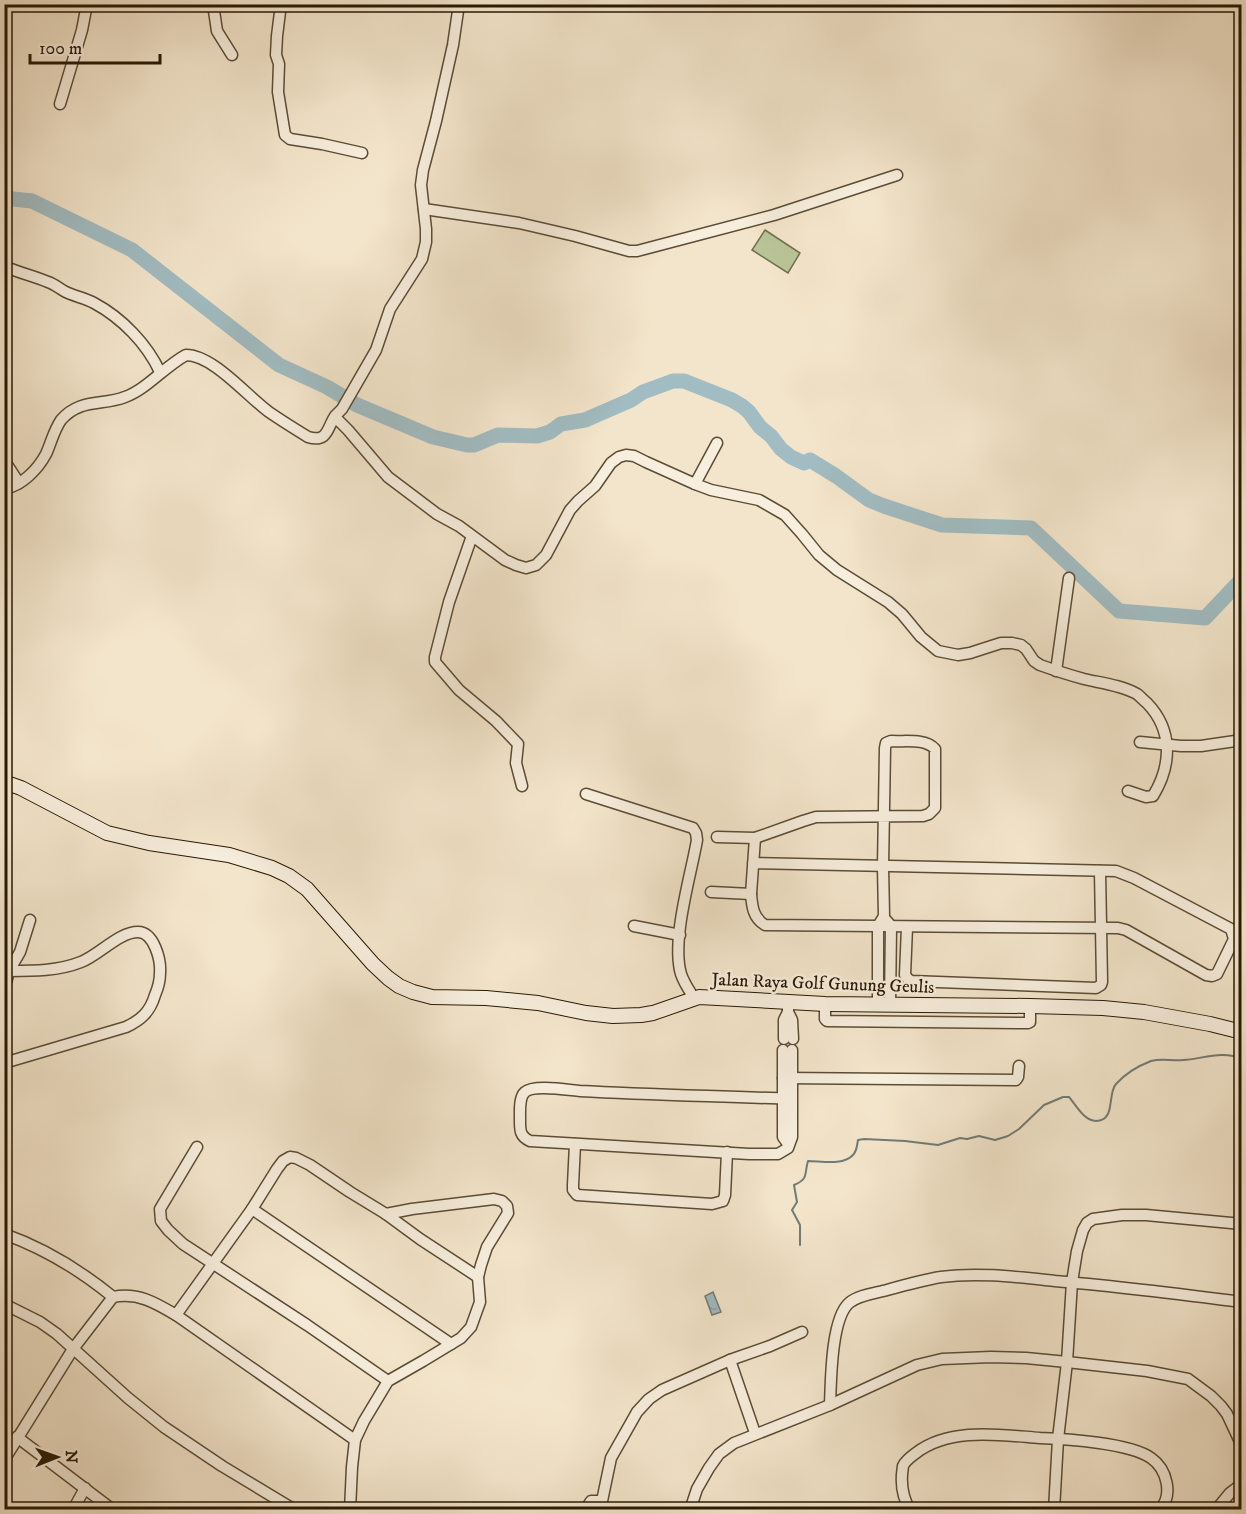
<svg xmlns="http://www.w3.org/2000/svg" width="1246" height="1514" viewBox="0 0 1246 1514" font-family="'IM FELL DW Pica',serif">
<defs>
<pattern id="water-ripples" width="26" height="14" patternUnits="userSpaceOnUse" patternTransform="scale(1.5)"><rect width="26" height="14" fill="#a1bcc2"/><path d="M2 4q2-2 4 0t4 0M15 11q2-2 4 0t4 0" fill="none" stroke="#8ba1a5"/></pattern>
</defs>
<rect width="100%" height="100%" fill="#f3e5cb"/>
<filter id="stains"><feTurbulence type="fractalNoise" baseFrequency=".00333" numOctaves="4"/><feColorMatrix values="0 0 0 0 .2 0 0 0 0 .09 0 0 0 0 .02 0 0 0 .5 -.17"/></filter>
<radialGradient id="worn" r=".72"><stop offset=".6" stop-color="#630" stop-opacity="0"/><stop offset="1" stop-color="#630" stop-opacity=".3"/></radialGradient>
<polygon fill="#b9c599" stroke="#706f4f" stroke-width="1.5" points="765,230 800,253 788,273 752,250"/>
<polygon fill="url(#water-ripples)" stroke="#717b76" stroke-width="1.5" points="713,1292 721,1312 712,1315 705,1296"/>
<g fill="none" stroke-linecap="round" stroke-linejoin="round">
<path stroke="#717b76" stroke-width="2" d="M800 1245V1225L792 1210 797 1202 794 1185C809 1179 804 1174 808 1161 821 1161 843 1166 853 1155 857 1151 857 1145 858 1140L864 1139 905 1141 938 1145 960 1138 967 1139 979 1136 995 1140 1008 1136 1019 1129 1044 1105 1063 1097H1069C1076 1105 1084 1121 1096 1121 1116 1121 1107 1094 1116 1084 1125 1074 1138 1066 1151 1061 1162 1058 1171 1061 1183 1060 1202 1059 1223 1050 1242 1059"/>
<polyline stroke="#a1bcc2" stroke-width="15" points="4,198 32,201 132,250 279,365 327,387 357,405 433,437 467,445 474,445 498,435 537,436 550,432 561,424 585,420 631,400 643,392 673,381 684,381 732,400 742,406 749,412 760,427 771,436 781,449 791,457 804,463 810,460 836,476 869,500 884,506 942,525 1031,528 1119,611 1205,618 1242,579"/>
<g stroke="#5b4c36" stroke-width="13">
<g id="minor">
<polyline points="213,4 217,31 232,55"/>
<polyline points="281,4 277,36 276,55 279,64 278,92 285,135 290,139 322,144 362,153"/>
<polyline points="60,104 82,30 87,4"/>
<polyline points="424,209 519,223 575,236 629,251 637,251 774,215 897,175"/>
<path d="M4 266C19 273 34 276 48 282 54 284 59 288 64 291 73 296 85 298 94 303 122 318 147 344 160 372"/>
<path d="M335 417 348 430 388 477 437 514 459 526 505 560 516 565 526 568 536 565 546 555 570 510 578 501 595 486 611 463 619 457 626 455 634 456 646 462 695 484 711 490 759 500 785 515 802 534 819 555 837 570 888 602 902 614 921 637 938 651 958 655 970 653 1001 643H1012L1021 645 1026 649 1034 661 1040 665C1054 670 1069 675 1084 679 1101 683 1121 685 1137 694 1140 696 1143 700 1147 703 1173 730 1172 765 1153 796L1146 797 1128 791"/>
<polyline points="4,460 19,483"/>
<polyline points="695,484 717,443"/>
<path d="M4 489C22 486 38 469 46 454 51 443 54 430 61 420 80 398 102 406 125 397 147 389 164 367 186 355 213 355 247 396 269 412 282 421 295 429 308 437 328 443 327 428 335 416 337 414 340 411 342 409L376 350 390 309 422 259 426 242V229L421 185 423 170 436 121 453 45 459 4"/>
<polyline points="472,536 449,602 435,657 435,662 459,690 496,721 518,744 516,763 522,786"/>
<polyline points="1056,671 1069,578"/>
<polyline points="1140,742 1181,746 1201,746 1242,740"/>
<path d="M586 794 693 828 696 833 697 840C691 875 671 940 681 974 684 983 689 990 694 998"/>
<path d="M717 837 755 838 803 821 816 817 923 816 929 814 935 808V749C925 738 905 742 891 741L886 743 885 748 883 867 884 916 878 926V1005"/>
<path d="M753 863 1116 871 1134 878 1231 929 1234 939 1217 974 1212 976 1206 975 1126 930 1118 928 765 925C753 918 752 906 751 894L755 838"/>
<polyline points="711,892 751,894"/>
<polyline points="887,921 891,926 890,1005"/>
<polyline points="634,926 680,935"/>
<polyline points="907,927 905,975 908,979 911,981 1096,988 1101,985 1102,982 1100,871"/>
<polyline points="4,991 9,971 20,952 30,920"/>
<polyline points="825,1004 825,1019 827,1021 1028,1023 1030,1022 1030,1006"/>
<polyline points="788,1012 792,1020 793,1039"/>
<polyline points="784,1039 784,1020 788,1012 788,1002"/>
<polyline points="783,1050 783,1137 788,1144"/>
<path d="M4 1063 126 1027C141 1020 150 1012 155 995 158 988 160 980 160 973 161 960 154 932 138 932 119 932 99 955 81 962 58 971 34 971 9 971"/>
<polyline points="783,1078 1016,1080 1018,1077 1019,1066"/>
<path d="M792 1099C721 1096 650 1095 580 1091 568 1090 534 1084 525 1092 519 1097 520 1111 520 1118 520 1129 519 1136 530 1141L749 1154H778L788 1148 792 1137V1050"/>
<polyline points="575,1144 573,1185 573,1190 577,1195 712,1204 723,1201 725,1195 727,1152"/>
<polyline points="197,1147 160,1209 161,1221 168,1230 183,1244 307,1325 388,1381"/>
<polyline points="252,1209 451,1344"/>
<path d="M4 1234C44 1248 81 1271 113 1297"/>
<polyline points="4,1304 40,1322 57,1334 128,1398 164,1427 222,1466 295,1510"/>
<polyline points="176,1315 252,1209 277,1169 283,1161 290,1157 296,1158 310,1165 350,1192 386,1214 420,1239 478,1277"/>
<polyline points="730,1360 755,1433"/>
<path d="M830 1405C831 1381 831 1319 849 1303 858 1295 876 1293 887 1290 905 1285 923 1280 941 1277 978 1272 1017 1277 1055 1281 1117 1286 1179 1294 1242 1302"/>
<polyline points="17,1437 113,1510"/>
<path d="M4 1460 73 1349 113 1297C138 1292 156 1303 176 1315L355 1440"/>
<polyline points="73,1510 85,1488"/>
<polyline points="350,1510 352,1467 355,1440 364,1421 388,1381 423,1361 461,1338 471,1327 480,1302 478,1277 481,1265 487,1247 508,1213 507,1206 502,1201 494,1199 412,1209 386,1214"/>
<polyline points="582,1510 587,1507 591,1501 602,1501 611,1458 637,1412 649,1399 662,1390 730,1360 770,1346 802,1332"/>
<polyline points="690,1510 697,1489 709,1468 719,1454 734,1443 830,1405 917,1365 942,1359 991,1357 1026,1358 1067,1362 1147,1371 1188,1379 1211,1396 1221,1406 1227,1414 1242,1446"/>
<path d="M910 1510C903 1498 901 1488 902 1475 902 1474 903 1466 903 1466 905 1461 912 1456 916 1453 950 1427 1000 1435 1040 1438 1067 1439 1130 1443 1151 1458 1167 1469 1174 1496 1159 1510"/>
<polyline points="1054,1510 1058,1439 1067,1362 1072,1282 1077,1251 1083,1230 1087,1223 1093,1219 1122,1215 1146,1215 1242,1224"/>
<polyline points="1216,1510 1230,1493 1242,1484"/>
</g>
</g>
<g stroke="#281905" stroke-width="16">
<polyline id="secondary" points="4,782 21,788 107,833 149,843 229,855 272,868 289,876 307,889 373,964 388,978 399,986 413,992 432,997 486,998 538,1003 586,1013 613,1016 641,1015 653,1013 699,997 825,1004 1030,1006 1103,1008 1144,1012 1210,1024 1242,1032"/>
</g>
<use href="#minor" stroke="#f7eedd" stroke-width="10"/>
<use href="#secondary" stroke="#f7eedd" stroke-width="14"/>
</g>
<g text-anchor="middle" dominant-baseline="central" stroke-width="5" stroke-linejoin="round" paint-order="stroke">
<g font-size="18" fill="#281905" stroke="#f7eedd">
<text transform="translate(823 984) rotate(2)">Jalan Raya Golf Gunung Geulis</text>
</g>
</g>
<rect width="1246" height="1514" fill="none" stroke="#f3e5cb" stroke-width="24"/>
<rect x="6" y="6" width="1234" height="1502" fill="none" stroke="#281905" stroke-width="3"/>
<rect x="12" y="12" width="1222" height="1490" fill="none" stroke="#281905" stroke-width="1.5"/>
<g transform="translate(57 1457) rotate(89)" stroke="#f7eedd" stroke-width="4.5" paint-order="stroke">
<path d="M0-4.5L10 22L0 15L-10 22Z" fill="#281905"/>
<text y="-9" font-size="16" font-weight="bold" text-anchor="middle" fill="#281905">N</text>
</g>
<path d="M30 54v9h130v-9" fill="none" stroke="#281905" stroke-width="3"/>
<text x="39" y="54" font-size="18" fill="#281905" stroke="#f7eedd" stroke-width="4.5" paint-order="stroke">100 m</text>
<rect width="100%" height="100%" filter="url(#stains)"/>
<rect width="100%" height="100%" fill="url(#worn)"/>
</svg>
